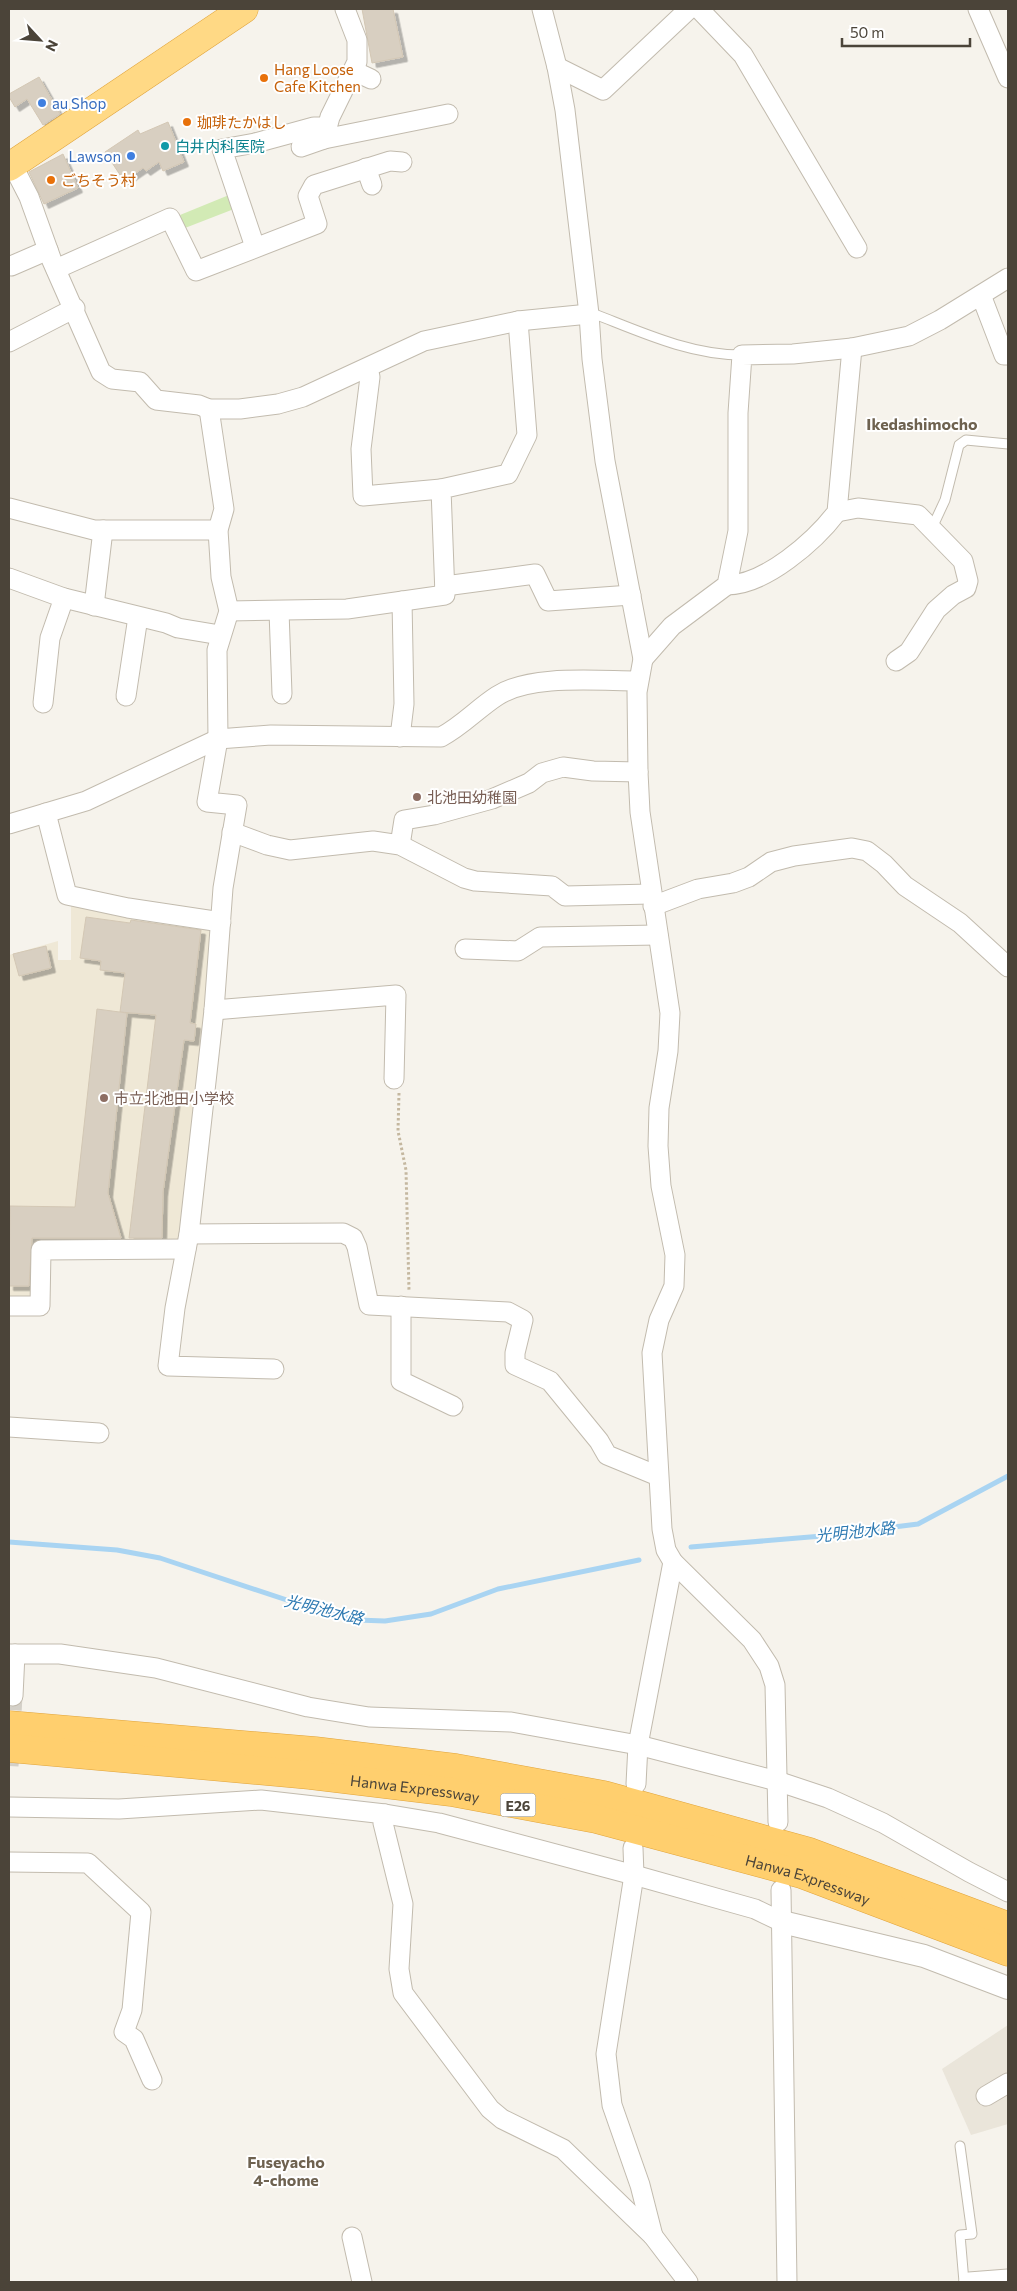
<svg xmlns="http://www.w3.org/2000/svg" width="1017" height="2291" viewBox="0 0 1017 2291" font-family="Commissioner,'Noto Sans JP',sans-serif">
<defs>
<filter id="shadow"><feDropShadow dx="4.5" dy="4.5" stdDeviation="0" flood-color="#0004"/></filter>
</defs>
<rect width="100%" height="100%" fill="#f6f3ec"/>
<polygon fill="#eae5da" points="1008,2025 1008,2124 971,2135 942,2069"/>
<polygon fill="#efe8d6" points="71,904 218,929 183,1235 174,1245 36,1245 35,1297 9,1302 9,955 58,941 58,960 71,960"/>
<polygon fill="#d2eab5" points="229,195 234,209 185,228 180,215"/>
<g fill="none" stroke-linecap="round" stroke-linejoin="round">
<g stroke="#a9d4f2" stroke-width="5">
<polyline points="9,1542 117,1550 160,1558 320,1611 357,1620 385,1621 431,1614 498,1589 639,1560"/>
<polyline points="691,1547 822,1536 918,1524 1008,1476"/>
</g>
</g>
<g fill="#d8cfc1" stroke="#d3c7b4" filter="url(#shadow)">
<polygon points="362,9 393,9 403,57 372,63"/>
<polygon points="39,77 60,114 43,125 27,99 15,107 9,97 9,94"/>
<polygon points="168,122 184,162 163,171 159,162 146,171 143,168 124,181 105,152 138,130 140,134"/>
<polygon points="63,154 78,188 44,204 29,172"/>
<polygon points="86,917 130,923 131,920 201,930 190,1023 196,1024 194,1041 184,1040 163,1192 162,1238 129,1238 156,1015 120,1012 125,973 100,970 101,961 80,958"/>
<polygon points="46,946 51,968 19,976 13,954"/>
<polygon points="97,1009 127,1013 108,1193 121,1238 32,1238 29,1286 9,1286 10,1206 75,1207"/>
</g>
<g fill="none" stroke-linecap="round" stroke-linejoin="round">
<polyline stroke="#d4d0c8" stroke-width="19" stroke-dasharray="19 9" stroke-linecap="butt" points="9,1766 13,1696"/>
<g stroke="#c2bbae" stroke-width="11">
<g id="service">
<path d="M589 314 597 315C643 333 691 355 742 355"/>
<polyline points="932,528 945,500 959,445 966,440 1008,444"/>
<polyline points="960,2146 972,2234 960,2235 964,2282"/>
</g>
</g>
<g stroke="#c2bbae" stroke-width="21">
<g id="minor">
<polyline points="345,9 357,40 357,62 330,117 324,139 448,114"/>
<polyline points="542,9 557,67 565,110 589,314 592,359 605,461 643,659 637,692 638,772 640,812 670,1013 668,1051 659,1108 658,1146 661,1186 675,1255 674,1286 659,1320 652,1353 662,1529 666,1550 673,1562 752,1640 769,1666 775,1685 778,1822"/>
<polyline points="699,9 743,55 857,248"/>
<polyline points="978,9 1008,78"/>
<polyline points="557,67 603,90 689,9"/>
<polyline points="354,71 371,79"/>
<polyline points="301,147 324,139"/>
<polyline points="12,164 29,197 52,261 101,372 112,379 140,382 156,400 199,405 209,409 240,409 278,404 303,397 424,341 518,321 589,314"/>
<polyline points="366,168 372,185"/>
<polyline points="255,247 222,149 255,143 314,127 327,127"/>
<polyline points="11,266 48,250"/>
<polyline points="56,269 170,218 196,271 317,224 308,196 314,185 390,161 402,162"/>
<polyline points="981,295 1004,355 1008,355"/>
<polyline points="9,342 75,308"/>
<polyline points="368,368 370,377 361,449 363,496 441,489"/>
<polyline points="209,409 224,509 218,530 221,577 229,611 217,650 218,739 207,802 237,805 223,888 214,1010 189,1234 175,1308 168,1366 274,1369"/>
<polyline points="9,508 94,530 218,530"/>
<polyline points="837,512 858,508 918,515 963,561 968,581 966,588 953,595 936,610 909,652 896,661"/>
<polyline points="9,578 64,598 166,623 178,628 220,635"/>
<path d="M727 585C765 585 815 541 837 512L852 348"/>
<polyline points="445,586 535,574 548,601 631,595"/>
<polyline points="94,606 103,530"/>
<polyline points="229,611 347,609 445,595 441,489 508,474 527,435 518,321"/>
<polyline points="279,611 282,694"/>
<polyline points="643,659 672,626 727,585 738,531 738,413 742,355 793,354 852,348 909,336 940,320 1008,278"/>
<polyline points="126,696 138,617"/>
<polyline points="43,703 50,638 64,598"/>
<polyline points="400,737 404,704 402,601"/>
<polyline points="46,813 67,895 128,908 221,922"/>
<path d="M9 824 86 801 218 739 271 735 441 737C462 726 477 709 497 696 530 674 598 681 638 681"/>
<polyline points="232,832 267,845 290,850 373,841 400,845 464,878 475,881 552,886 565,896 651,894"/>
<polyline points="400,845 404,820 434,815 492,799 529,783 542,773 563,767 593,771 638,772"/>
<polyline points="653,906 698,889 733,883 749,877 771,862 794,856 852,848 867,851 884,864 905,886 960,923 1008,967"/>
<polyline points="465,949 518,951 540,937 658,935"/>
<polyline points="214,1010 396,995 394,1079"/>
<polyline points="189,1234 343,1233 353,1238 357,1247 369,1305 508,1312 523,1320 515,1353 515,1365 550,1381 599,1441 607,1455 658,1476"/>
<polyline points="9,1306 40,1306 41,1250 186,1249"/>
<polyline points="401,1306 401,1381 453,1406"/>
<polyline points="9,1427 99,1433"/>
<polyline points="9,1654 60,1654 156,1668 308,1707 369,1717 511,1722 638,1745 777,1781 828,1798 883,1823 969,1872 1008,1892"/>
<polyline points="13,1696 15,1654"/>
<polyline points="636,1784 638,1745 673,1562"/>
<polyline points="9,1807 119,1809 261,1800 385,1814 439,1823 634,1875 755,1909 782,1922"/>
<polyline points="385,1814 383,1823 403,1904 399,1969 403,1993 490,2109 502,2119 563,2149 653,2236 688,2282"/>
<polyline points="633,1848 634,1875 606,2054 612,2105 640,2185 653,2236"/>
<polyline points="9,1862 88,1863 141,1912 132,2010 124,2032 134,2039 152,2080"/>
<polyline points="781,1890 787,2282"/>
<polyline points="986,2096 1008,2083"/>
<polyline points="352,2237 362,2282"/>
<polyline points="969,2282 1008,2279"/>
</g>
</g>
<g stroke="#c2bbae" stroke-width="24">
<polyline id="tertiary" points="782,1922 924,1956 1008,1988"/>
</g>
<g stroke="#e0a43c" stroke-width="29">
<polyline id="trunk" points="9,167 244,9"/>
</g>
<g stroke="#e0a43c" stroke-width="29">
<g id="motorway">
<polyline points="9,1725 315,1751 456,1768 604,1795 810,1852 1008,1926"/>
<path id="s1" d="M9 1748 310 1775 451 1792 596 1819 801 1874 1008 1952"/>
</g>
</g>
<polyline stroke="#c4b79f" stroke-width="3" stroke-dasharray="2.5 2.5" stroke-linecap="butt" points="399,1093 398,1131 406,1170 409,1291"/>
<use href="#service" stroke="#fff" stroke-width="9"/>
<use href="#minor" stroke="#fff" stroke-width="19"/>
<use href="#tertiary" stroke="#fff" stroke-width="22"/>
<use href="#trunk" stroke="#ffd985" stroke-width="28"/>
<use href="#motorway" stroke="#ffcf6e" stroke-width="28"/>
</g>
<g fill="#e8710a" stroke="#fff" stroke-width="2">
<circle cx="264" cy="78" r="5"/>
<circle cx="187" cy="122" r="5"/>
<circle cx="51" cy="180" r="5"/>
</g>
<g fill="#3f7fe0" stroke="#fff" stroke-width="2">
<circle cx="42" cy="103" r="5"/>
<circle cx="131" cy="156" r="5"/>
</g>
<circle fill="#0f9aa8" stroke="#fff" stroke-width="2" cx="165" cy="146" r="5"/>
<g fill="#8d6e63" stroke="#fff" stroke-width="2">
<circle cx="417" cy="797" r="5"/>
<circle cx="104" cy="1098" r="5"/>
</g>
<g text-anchor="middle" dominant-baseline="central" stroke-width="4" stroke-linejoin="round" paint-order="stroke">
<rect fill="#fff" stroke="#817c74" stroke-width="1" x="500.5" y="1793.5" width="35" height="23" rx="4"/>
<g font-size="14" font-weight="bold" fill="#4b4439">
<text x="518" y="1805">E26</text>
</g>
<g font-size="15" fill="#c56008" stroke="#fff" text-anchor="start">
<text x="274" y="69">Hang Loose<tspan x="274" dy="17">Cafe Kitchen</tspan></text>
<text x="197" y="122">珈琲たかはし</text>
<text x="61" y="180">ごちそう村</text>
</g>
<g font-size="15" fill="#366cbe" stroke="#fff" text-anchor="start">
<text x="52" y="103">au Shop</text>
<text x="121" y="156" text-anchor="end">Lawson</text>
</g>
<g font-size="15" fill="#0d838f" stroke="#fff" text-anchor="start">
<text x="175" y="146">白井内科医院</text>
</g>
<g font-size="15" fill="#785e54" stroke="#fff" text-anchor="start">
<text x="427" y="797">北池田幼稚園</text>
<text x="114" y="1098">市立北池田小学校</text>
</g>
<g font-size="15" fill="#4b4439" stroke="#fff">
<text stroke="none"><textPath href="#s1" startOffset="408">Hanwa Expressway</textPath></text>
<text stroke="none"><textPath href="#s1" startOffset="812">Hanwa Expressway</textPath></text>
</g>
<g font-size="16" font-weight="bold" fill="#6e6250" stroke="#fff">
<text x="922" y="423">Ikedashimocho</text>
<text x="286" y="2161">Fuseyacho<tspan x="286" dy="18">4-chome</tspan></text>
</g>
<g font-size="16" font-style="italic" fill="#2e7ab2" stroke="#fff">
<text transform="translate(855 1531) rotate(-6)">光明池水路</text>
<text transform="translate(324 1609) rotate(14)">光明池水路</text>
</g>
</g>
<rect width="1017" height="2291" fill="none" stroke="#4b4439" stroke-width="20"/>
<g transform="translate(40 40) rotate(116)" stroke="#ffffff" stroke-width="4" paint-order="stroke">
<path d="M0-4L9 19L0 12L-9 19Z" fill="#4b4439"/>
<text y="-8" font-size="14" font-weight="bold" text-anchor="middle" fill="#4b4439">N</text>
</g>
<path d="M842 38v8h128v-8" fill="none" stroke="#4b4439" stroke-width="2.5"/>
<text x="850" y="38" font-size="15" fill="#4b4439" stroke="#ffffff" stroke-width="4" paint-order="stroke">50 m</text>
</svg>
